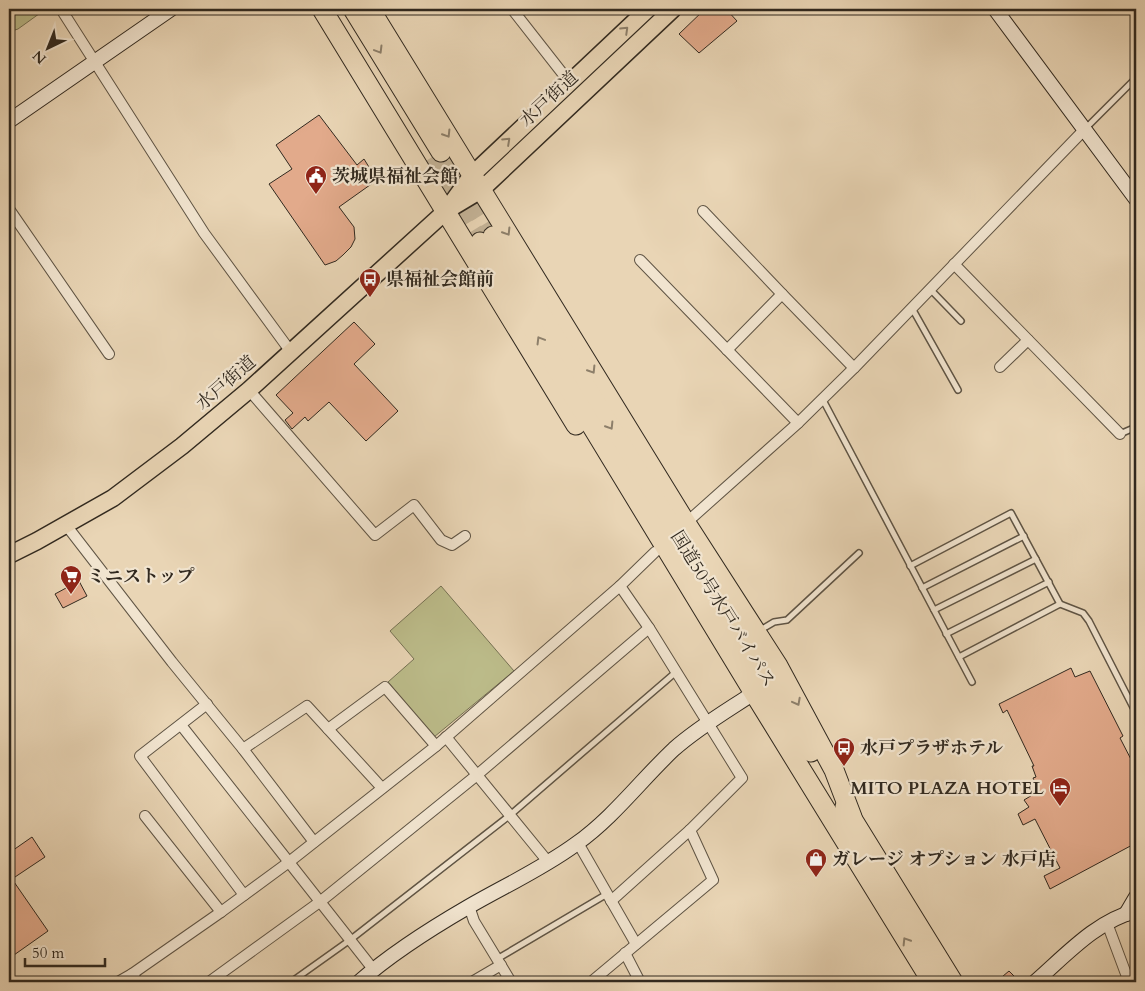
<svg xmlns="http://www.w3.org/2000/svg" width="1145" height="991" viewBox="0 0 1145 991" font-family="Cardo,'Noto Serif JP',serif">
<rect width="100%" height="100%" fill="#e9d5b5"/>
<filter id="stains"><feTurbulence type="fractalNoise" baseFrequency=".004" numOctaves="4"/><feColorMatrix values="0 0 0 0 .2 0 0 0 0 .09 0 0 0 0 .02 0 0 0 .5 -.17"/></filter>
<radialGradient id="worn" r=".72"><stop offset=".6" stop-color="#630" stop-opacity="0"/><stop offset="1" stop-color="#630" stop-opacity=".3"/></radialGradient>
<g fill="#bcbc8a" stroke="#767254">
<polygon points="9,9 41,9 43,11 18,29 9,32"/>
<polygon points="441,586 514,671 434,737 388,682 414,659 390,631"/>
</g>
<g fill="#e2aa8b" stroke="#31291f">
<polygon points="705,9 726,9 737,21 699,53 679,34"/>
<polygon points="319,115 357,165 364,159 377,180 339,207 354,227 355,239 351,247 343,255 336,261 325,265 269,184 292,169 276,145"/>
<polygon points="354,322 375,344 354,364 398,411 366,441 329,402 308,421 305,417 292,429 285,420 293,413 276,395"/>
<polygon points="79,581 87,596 63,608 55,594"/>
<polygon points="1071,668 1075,677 1090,671 1123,736 1120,738 1136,769 1136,843 1050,889 1044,876 1060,868 1035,819 1023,825 1018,814 1029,807 1024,800 1039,791 1033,778 1036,777 1032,766 1034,766 1007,710 1003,713 999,704"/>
<polygon points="32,837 45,857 12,879 48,931 14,955 9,947 9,853"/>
<polygon points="1009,971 1020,982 996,982"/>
</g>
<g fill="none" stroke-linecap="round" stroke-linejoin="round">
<g stroke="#c4b397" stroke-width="19" stroke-dasharray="19 9" stroke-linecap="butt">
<polyline points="441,152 493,236"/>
<polyline points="429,159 480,242"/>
</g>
<g stroke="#5f5444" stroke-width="8">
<g id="lane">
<polyline points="1086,128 1136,78"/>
<polyline points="931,290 961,321"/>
<polyline points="913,310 958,390"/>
<polyline points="823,400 972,682"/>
<polyline points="1120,434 1136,427"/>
<polyline points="910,566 1011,513 1060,604"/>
<polyline points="922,588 1024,536"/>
<polyline points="934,610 1036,559"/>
<polyline points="759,631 774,622 787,620 859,553"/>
<polyline points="946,634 1049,582"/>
<polyline points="959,657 1060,604 1083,613 1089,621 1136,713"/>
<polyline points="497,959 607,894"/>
<polyline points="291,982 350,940 509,816 676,672"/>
</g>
</g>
<g stroke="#5f5444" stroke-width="12">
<g id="street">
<polyline points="61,9 204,233 291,352"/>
<polyline points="512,9 570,83"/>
<polyline points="9,209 109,354"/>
<polyline points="703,211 782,294 727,350"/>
<polyline points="640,260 798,423"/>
<polyline points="954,264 1120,434"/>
<polyline points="782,294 854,368"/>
<polyline points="1000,367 1028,340"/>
<polyline points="249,390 375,535 414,505 441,540 452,545 465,536"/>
<polyline points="686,523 798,423 854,368 1084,130"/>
<polyline points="66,525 172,662 243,749 314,842"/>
<polyline points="207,704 140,756 244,895"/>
<polyline points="181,725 373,969"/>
<polyline points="328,729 385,687 436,746"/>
<polyline points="446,737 549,863"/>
<polyline points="243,749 307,706 382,788"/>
<polyline points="145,816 221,912"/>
<polyline points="578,843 636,944"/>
<polyline points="611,901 690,830"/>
<polyline points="469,906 474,921 511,982"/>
<polyline points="1107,923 1129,982"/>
<polyline points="625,953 640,982"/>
<polyline points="118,982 132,974"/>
<polyline points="138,982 132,974 221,912 289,862 436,746 620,586 655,552"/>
<polyline points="209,982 321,901 477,775 649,628"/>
<polyline points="472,982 501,965"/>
<polyline points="591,982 713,880 690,830 742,778 649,628 620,586"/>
</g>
</g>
<g stroke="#31291f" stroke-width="16">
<g id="secondary">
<polyline points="995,9 1136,199"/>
<polyline points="9,121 171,9"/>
<polyline points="1126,914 1136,897"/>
<path d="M359 982C392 953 430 929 468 907 504 886 542 869 576 844 614 817 641 780 674 749 701 725 732 708 761 688"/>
<path d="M1035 982C1066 955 1096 921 1136 911"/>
</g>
</g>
<g stroke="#31291f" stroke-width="19">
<g id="primary">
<polyline points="451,208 481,190 673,9"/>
<polyline points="9,555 37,541 113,498 182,446 249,390 446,211 472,175 648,9"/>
</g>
</g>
<g stroke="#31291f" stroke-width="21">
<g id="highway">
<polyline points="322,9 576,425"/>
<polyline points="353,9 441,152"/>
<polyline points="370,9 686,523 778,666 834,770 852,817"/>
<polyline points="493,236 811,752"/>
<polyline points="480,242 754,693 932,982"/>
<polyline points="845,807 953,982"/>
</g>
</g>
<use href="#lane" stroke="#f1e4cf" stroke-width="5"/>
<use href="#street" stroke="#f1e4cf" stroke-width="10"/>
<use href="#secondary" stroke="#f1e4cf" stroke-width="14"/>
<use href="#primary" stroke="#e9d5b5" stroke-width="16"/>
<use href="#highway" stroke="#e9d5b5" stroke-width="19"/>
</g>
<defs><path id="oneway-chevron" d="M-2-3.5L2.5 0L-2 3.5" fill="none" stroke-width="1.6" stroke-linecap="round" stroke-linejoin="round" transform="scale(1.25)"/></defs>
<g stroke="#8d7f6a">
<use href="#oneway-chevron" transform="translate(625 30) rotate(-44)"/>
<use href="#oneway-chevron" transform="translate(379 50) rotate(59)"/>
<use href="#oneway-chevron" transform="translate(447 134) rotate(58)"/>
<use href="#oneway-chevron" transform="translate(507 141) rotate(-43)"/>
<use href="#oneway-chevron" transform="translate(507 232) rotate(58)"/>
<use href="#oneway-chevron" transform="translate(540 340) rotate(-121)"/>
<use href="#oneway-chevron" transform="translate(592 370) rotate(58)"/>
<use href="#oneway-chevron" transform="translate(610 426) rotate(58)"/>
<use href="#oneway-chevron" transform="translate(797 702) rotate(62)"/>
<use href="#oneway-chevron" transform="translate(906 941) rotate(-122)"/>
</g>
<defs>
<g id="civic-pin" transform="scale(1.125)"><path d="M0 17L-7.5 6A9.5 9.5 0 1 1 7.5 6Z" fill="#8f2418" stroke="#f1e4cf"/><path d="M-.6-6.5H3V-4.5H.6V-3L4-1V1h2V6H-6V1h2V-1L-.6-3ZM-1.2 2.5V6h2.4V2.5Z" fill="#fff"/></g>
<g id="bus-pin" transform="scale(1.125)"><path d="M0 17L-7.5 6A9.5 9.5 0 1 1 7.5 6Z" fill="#8f2418" stroke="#f1e4cf"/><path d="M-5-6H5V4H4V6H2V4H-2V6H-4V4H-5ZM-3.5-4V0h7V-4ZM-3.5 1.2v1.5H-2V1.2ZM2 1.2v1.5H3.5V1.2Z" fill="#fff"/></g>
<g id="supermarket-pin" transform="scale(1.125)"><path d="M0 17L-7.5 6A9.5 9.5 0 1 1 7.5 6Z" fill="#8f2418" stroke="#f1e4cf"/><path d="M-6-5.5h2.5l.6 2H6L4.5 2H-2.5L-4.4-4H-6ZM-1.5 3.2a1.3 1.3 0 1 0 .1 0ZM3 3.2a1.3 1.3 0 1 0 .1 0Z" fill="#fff"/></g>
<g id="hotel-pin" transform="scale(1.125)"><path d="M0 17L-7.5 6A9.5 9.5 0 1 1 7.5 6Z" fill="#8f2418" stroke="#f1e4cf"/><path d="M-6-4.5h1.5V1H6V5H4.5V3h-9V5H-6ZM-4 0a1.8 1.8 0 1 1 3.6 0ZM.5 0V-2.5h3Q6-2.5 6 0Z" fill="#fff"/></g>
<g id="shop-pin" transform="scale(1.125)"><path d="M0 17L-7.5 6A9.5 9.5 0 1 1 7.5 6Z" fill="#8f2418" stroke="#f1e4cf"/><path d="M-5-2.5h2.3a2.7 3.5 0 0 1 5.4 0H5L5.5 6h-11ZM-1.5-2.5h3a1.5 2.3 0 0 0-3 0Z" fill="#fff"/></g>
</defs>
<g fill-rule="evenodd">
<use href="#civic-pin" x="316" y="176"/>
<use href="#bus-pin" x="370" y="279"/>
<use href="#supermarket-pin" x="71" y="576"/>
<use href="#bus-pin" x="844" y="748"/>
<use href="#hotel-pin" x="1060" y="788"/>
<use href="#shop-pin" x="816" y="859"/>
</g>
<g text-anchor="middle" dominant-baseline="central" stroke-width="4.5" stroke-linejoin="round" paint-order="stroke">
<g font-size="18" fill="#31291f" stroke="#f1e4cf">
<text transform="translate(549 99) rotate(-43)">水戸街道</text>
<text transform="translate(226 383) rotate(-41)">水戸街道</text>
<text transform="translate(723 609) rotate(58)">国道50号水戸バイパス</text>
</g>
<g font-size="18" font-weight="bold" fill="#31291f" stroke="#f1e4cf" text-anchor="start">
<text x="332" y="176">茨城県福祉会館</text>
<text x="386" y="279">県福祉会館前</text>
<text x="87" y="576">ミニストップ</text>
<text x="860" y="748">水戸プラザホテル</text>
<text x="1044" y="788" text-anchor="end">MITO PLAZA HOTEL</text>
<text x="832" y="859">ガレージ オプション 水戸店</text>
</g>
</g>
<rect width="1145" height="991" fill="none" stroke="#e9d5b5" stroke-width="30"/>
<rect x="10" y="10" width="1125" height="971" fill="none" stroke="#31291f" stroke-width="2.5"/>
<rect x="15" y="15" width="1115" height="961" fill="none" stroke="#31291f"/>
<g transform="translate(48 48) rotate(223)" stroke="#f1e4cf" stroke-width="4" paint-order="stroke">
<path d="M0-4L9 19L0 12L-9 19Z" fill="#31291f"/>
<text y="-8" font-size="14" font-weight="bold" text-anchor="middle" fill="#31291f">N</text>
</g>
<path d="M25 958v8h80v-8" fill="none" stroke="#31291f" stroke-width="2.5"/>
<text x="32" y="958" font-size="15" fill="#31291f" stroke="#f1e4cf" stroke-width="4" paint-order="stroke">50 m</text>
<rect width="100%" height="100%" filter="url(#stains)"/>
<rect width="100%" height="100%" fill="url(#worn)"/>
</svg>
